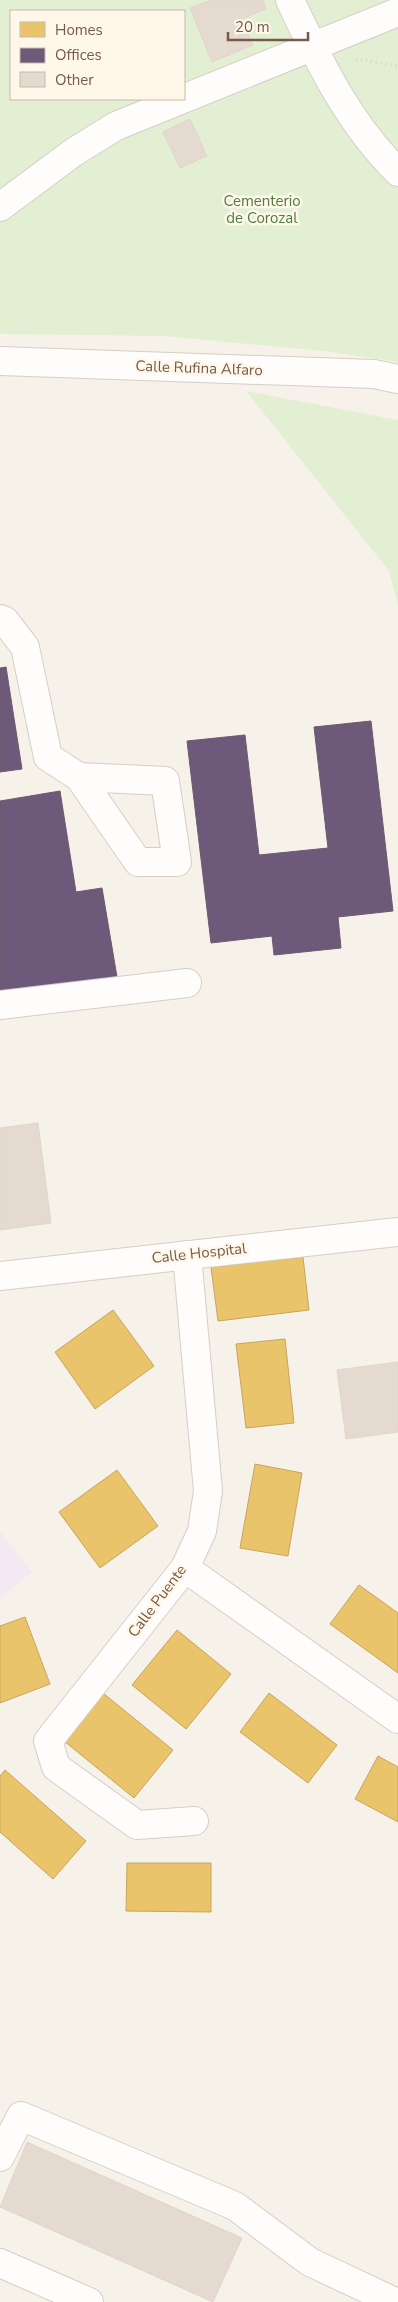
<svg xmlns="http://www.w3.org/2000/svg" width="398" height="2302" viewBox="0 0 398 2302" font-family="'Nunito Sans',sans-serif">
<rect width="100%" height="100%" fill="#f7f2e9"/>
<polygon fill="#f4e8f2" points="0,1532 32,1572 0,1598"/>
<g fill="#e2efd3" fill-rule="evenodd">
<path d="M0 0H398V362L324 351 163 336 0 334ZM11 11H184V99H11Z"/>
<polygon points="246,391 398,420 398,606 389,571"/>
</g>
<g fill="#e9c46a" stroke="#c7a460">
<polygon points="303,1257 309,1310 218,1321 211,1267"/>
<polygon points="113,1310 154,1366 95,1409 55,1352"/>
<polygon points="285,1339 294,1423 246,1428 236,1344"/>
<polygon points="255,1464 302,1473 288,1556 240,1548"/>
<polygon points="117,1470 158,1526 100,1568 59,1512"/>
<polygon points="359,1585 398,1613 398,1673 330,1624"/>
<polygon points="25,1617 50,1684 0,1703 0,1626"/>
<polygon points="177,1630 231,1674 186,1729 132,1685"/>
<polygon points="103,1693 173,1750 134,1798 64,1741"/>
<polygon points="269,1693 337,1745 308,1783 240,1732"/>
<polygon points="378,1756 398,1767 398,1822 355,1799"/>
<polygon points="5,1770 86,1841 53,1879 0,1832 0,1776"/>
<polygon points="127,1863 211,1863 211,1912 126,1911"/>
</g>
<g fill="#6d597a" stroke="#70596b">
<polygon points="6,667 22,769 0,772 0,668"/>
<polygon points="371,721 393,911 338,917 341,948 274,955 272,936 211,943 187,741 245,735 259,855 328,848 314,727"/>
<polygon points="60,791 76,892 102,888 117,977 0,995 0,801"/>
</g>
<g fill="#e4dad0" stroke="#e0d5cb">
<polygon points="211,0 263,0 266,9 242,19 253,45 212,62 190,8"/>
<polygon points="190,119 207,156 180,168 163,132"/>
<polygon points="38,1123 51,1223 0,1230 0,1128"/>
<polygon points="398,1362 398,1432 346,1439 337,1370"/>
<polygon points="27,2142 242,2238 213,2302 0,2207"/>
</g>
<g fill="none" stroke-linecap="round" stroke-linejoin="round">
<g stroke="#d6cec6" stroke-width="30">
<g id="minor">
<path d="M290 0C319 62 349 124 398 172"/>
<polyline points="0,207 74,152 116,126 398,12"/>
<polyline points="0,361 374,374 398,379"/>
<polyline points="0,619 5,621 25,647 48,757 79,777 138,862 177,862 165,781 79,777"/>
<polyline points="0,1005 187,983"/>
<polyline points="187,1255 208,1491 202,1531 185,1568 48,1741 56,1767 137,1825 194,1821"/>
<polyline points="0,1276 398,1232"/>
<polyline points="185,1568 398,1719"/>
<polyline points="0,2157 21,2116 235,2206 310,2262 395,2302"/>
<polyline points="0,2263 89,2302"/>
</g>
</g>
<polyline stroke="#d8d0c9" stroke-width="3" stroke-dasharray="1 4" stroke-linecap="butt" points="356,59 398,66"/>
<use href="#minor" stroke="#fefdfc" stroke-width="28"/>
</g>
<g text-anchor="middle" dominant-baseline="central" stroke-width="5" stroke-linejoin="round" paint-order="stroke">
<g font-size="15" fill="#4f7d3f" stroke="#fff8ea">
<text x="262" y="201">Cementerio<tspan x="262" dy="17">de Corozal</tspan></text>
</g>
<g font-size="15" fill="#775a48" stroke="#fff8ea">
<text transform="translate(199 368) rotate(2)">Calle Rufina Alfaro</text>
<text transform="translate(199 1253) rotate(-6)">Calle Hospital</text>
<text transform="translate(157 1601) rotate(-53)">Calle Puente</text>
</g>
</g>
<rect x="10" y="10" width="175" height="90" fill="#fff8ea" stroke="#c9b9a9"/>
<rect x="20" y="22" width="25" height="15" fill="#e9c46a" stroke="#c9b9a9"/>
<text x="55" y="35" font-size="15" fill="#775a48">Homes</text>
<rect x="20" y="48" width="25" height="15" fill="#6d597a" stroke="#c9b9a9"/>
<text x="55" y="60" font-size="15" fill="#775a48">Offices</text>
<rect x="20" y="72" width="25" height="15" fill="#e4dad0" stroke="#c9b9a9"/>
<text x="55" y="85" font-size="15" fill="#775a48">Other</text>
<path d="M228 32v8h80v-8" fill="none" stroke="#775a48" stroke-width="2.5"/>
<text x="235" y="32" font-size="15" fill="#775a48" stroke="#fff8ea" stroke-width="4" paint-order="stroke">20 m</text>
</svg>
